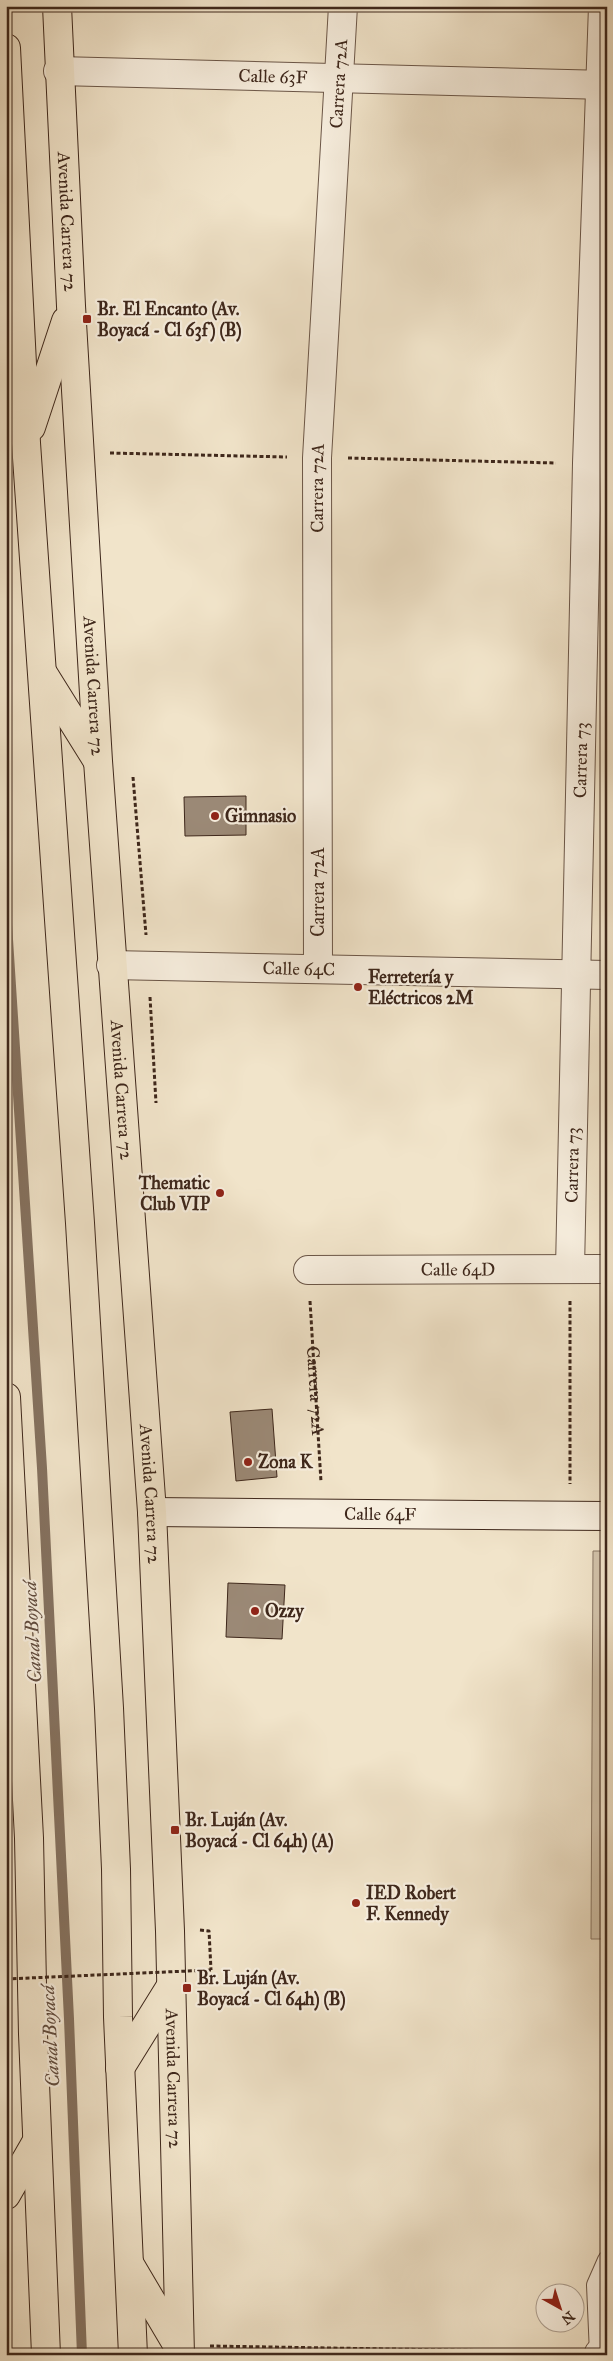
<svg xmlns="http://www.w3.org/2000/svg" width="613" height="2361" viewBox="0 0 613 2361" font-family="'IM FELL Great Primer',serif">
<rect width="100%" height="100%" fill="#f1e4ca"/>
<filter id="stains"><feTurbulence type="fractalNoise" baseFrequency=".004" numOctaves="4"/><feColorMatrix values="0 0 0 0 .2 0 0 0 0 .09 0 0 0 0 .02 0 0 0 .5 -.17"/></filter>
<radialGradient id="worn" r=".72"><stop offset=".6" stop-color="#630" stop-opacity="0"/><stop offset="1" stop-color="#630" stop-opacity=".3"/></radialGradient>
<polygon fill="#d3c4ac" stroke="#887664" points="593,1551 607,1551 607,1939 591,1939"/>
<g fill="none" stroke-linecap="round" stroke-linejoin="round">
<polyline stroke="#857260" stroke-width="10" points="6,908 42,1468 69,2019 82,2355"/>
</g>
<g fill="#9b8976" stroke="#3e271b">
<polygon points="246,796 246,835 185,836 184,797"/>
<polygon points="272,1409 277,1477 236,1481 230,1412"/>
<polygon points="228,1583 285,1585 282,1639 226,1637"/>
</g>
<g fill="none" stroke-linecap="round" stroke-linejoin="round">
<g stroke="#6b5647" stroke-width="20">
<polyline id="lane" points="599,2353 596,2285 607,2260"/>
</g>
<g stroke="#6b5647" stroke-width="30">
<g id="street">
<path id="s2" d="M58 71 607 85"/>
<path id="s3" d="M111 965 607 975"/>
<path id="s4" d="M318 969 317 458 343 6"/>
<path id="s5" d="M570 1269 587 463 603 6"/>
<path id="s6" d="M308 1270 607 1269"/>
<polyline points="599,2355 599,2353 607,2353"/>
</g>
</g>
<g stroke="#3e271b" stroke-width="30">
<g id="secondary">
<path id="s7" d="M152 1512 607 1516"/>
</g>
</g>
<g stroke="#3e271b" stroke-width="30">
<g id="highway">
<path id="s8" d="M57 6 71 306 98 761 152 1512 170 1931 180 2355"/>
<polyline points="6,48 26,443 80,1223 109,1708 116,1869 118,2017 133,2355"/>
<polyline points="31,427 66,321"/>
<polyline points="44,675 97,760"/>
<polyline points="6,1397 29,1838 33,2034 46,2355"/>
<polyline points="120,2068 171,1986"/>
<polyline points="6,2195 37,2141"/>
<polyline points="130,2265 178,2346"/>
</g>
</g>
<g stroke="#3e271b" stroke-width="3" stroke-dasharray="4 2.5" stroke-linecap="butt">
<polyline points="110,453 287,457"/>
<polyline points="348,458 556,463"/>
<polyline points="133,777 146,935"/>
<polyline points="150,997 156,1103"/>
<path id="s1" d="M310 1301 321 1482"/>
<polyline points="570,1301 570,1484"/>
<polyline points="200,1930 209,1931 211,1970"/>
<polyline points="210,2346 569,2352"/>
</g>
<use href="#lane" stroke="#f6eddd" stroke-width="18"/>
<use href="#street" stroke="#f6eddd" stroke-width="28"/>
<use href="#secondary" stroke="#f6eddd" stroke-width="28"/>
<use href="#highway" stroke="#f1e4ca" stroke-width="28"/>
<polyline stroke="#3e271b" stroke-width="3" stroke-dasharray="4 2.5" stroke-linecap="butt" points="6,1979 211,1970"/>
</g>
<g fill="#8f2418" stroke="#f6eddd" stroke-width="2">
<rect x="82" y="314" width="10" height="10" rx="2.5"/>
<circle cx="215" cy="816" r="5"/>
<circle cx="358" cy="987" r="5"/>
<circle cx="220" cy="1193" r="5"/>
<circle cx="248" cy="1462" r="5"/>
<circle cx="255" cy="1611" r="5"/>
<rect x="170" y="1825" width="10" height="10" rx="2.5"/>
<circle cx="356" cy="1903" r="5"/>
<rect x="182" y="1983" width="10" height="10" rx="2.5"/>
</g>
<g text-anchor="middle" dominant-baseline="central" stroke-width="4.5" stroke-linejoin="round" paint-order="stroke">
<g font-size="18" fill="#3e271b" stroke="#f6eddd">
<text stroke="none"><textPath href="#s2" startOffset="215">Calle 63F</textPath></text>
<text stroke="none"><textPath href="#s4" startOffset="886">Carrera 72A</textPath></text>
<text stroke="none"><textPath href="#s8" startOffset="216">Avenida Carrera 72</textPath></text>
<text stroke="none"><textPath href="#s4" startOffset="481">Carrera 72A</textPath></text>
<text stroke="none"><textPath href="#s8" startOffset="681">Avenida Carrera 72</textPath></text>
<text stroke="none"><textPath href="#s5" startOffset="509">Carrera 73</textPath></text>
<text transform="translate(318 892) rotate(-90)">Carrera 72A</text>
<text stroke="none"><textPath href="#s3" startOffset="188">Calle 64C</textPath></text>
<text stroke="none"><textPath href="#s8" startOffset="1086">Avenida Carrera 72</textPath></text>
<text stroke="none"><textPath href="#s5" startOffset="104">Carrera 73</textPath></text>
<text stroke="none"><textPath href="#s6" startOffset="150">Calle 64D</textPath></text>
<text stroke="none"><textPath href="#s1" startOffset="90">Carrera 72A</textPath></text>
<text stroke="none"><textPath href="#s8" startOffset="1491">Avenida Carrera 72</textPath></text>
<text stroke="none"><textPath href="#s7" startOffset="228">Calle 64F</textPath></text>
<text stroke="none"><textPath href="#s8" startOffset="2076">Avenida Carrera 72</textPath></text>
</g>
<g font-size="18" font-weight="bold" fill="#3e271b" stroke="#f6eddd" text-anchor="start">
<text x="97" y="309">Br. El Encanto (Av.<tspan x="97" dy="21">Boyacá - Cl 63f) (B)</tspan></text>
<text x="225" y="816">Gimnasio</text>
<text x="368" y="977">Ferretería y<tspan x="368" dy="21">Eléctricos 2M</tspan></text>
<text x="210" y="1183" text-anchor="end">Thematic<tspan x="210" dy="21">Club VIP</tspan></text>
<text x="258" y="1462">Zona K</text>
<text x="265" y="1611">Ozzy</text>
<text x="185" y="1820">Br. Luján (Av.<tspan x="185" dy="21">Boyacá - Cl 64h) (A)</tspan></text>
<text x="366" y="1893">IED Robert<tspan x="366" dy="21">F. Kennedy</tspan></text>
<text x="197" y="1978">Br. Luján (Av.<tspan x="197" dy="21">Boyacá - Cl 64h) (B)</tspan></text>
</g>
<g font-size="19" font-style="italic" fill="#614c3e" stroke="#f6eddd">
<text transform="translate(32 1632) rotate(-93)">Canal Boyacá</text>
<text transform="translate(50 2036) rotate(-93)">Canal Boyacá</text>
</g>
</g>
<rect width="613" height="2361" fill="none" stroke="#f1e4ca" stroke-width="25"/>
<rect x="8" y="8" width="598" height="2346" fill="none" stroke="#3e271b" stroke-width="2.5"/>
<rect x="12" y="12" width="588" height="2336" fill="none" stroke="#3e271b"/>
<g transform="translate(560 2308) rotate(141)"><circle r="24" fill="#f6eddd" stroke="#ac9e8f"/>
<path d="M0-4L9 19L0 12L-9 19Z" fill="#8f2418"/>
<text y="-8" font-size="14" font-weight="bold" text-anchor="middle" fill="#3e271b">N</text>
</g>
<rect width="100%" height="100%" filter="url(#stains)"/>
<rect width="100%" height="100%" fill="url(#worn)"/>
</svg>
